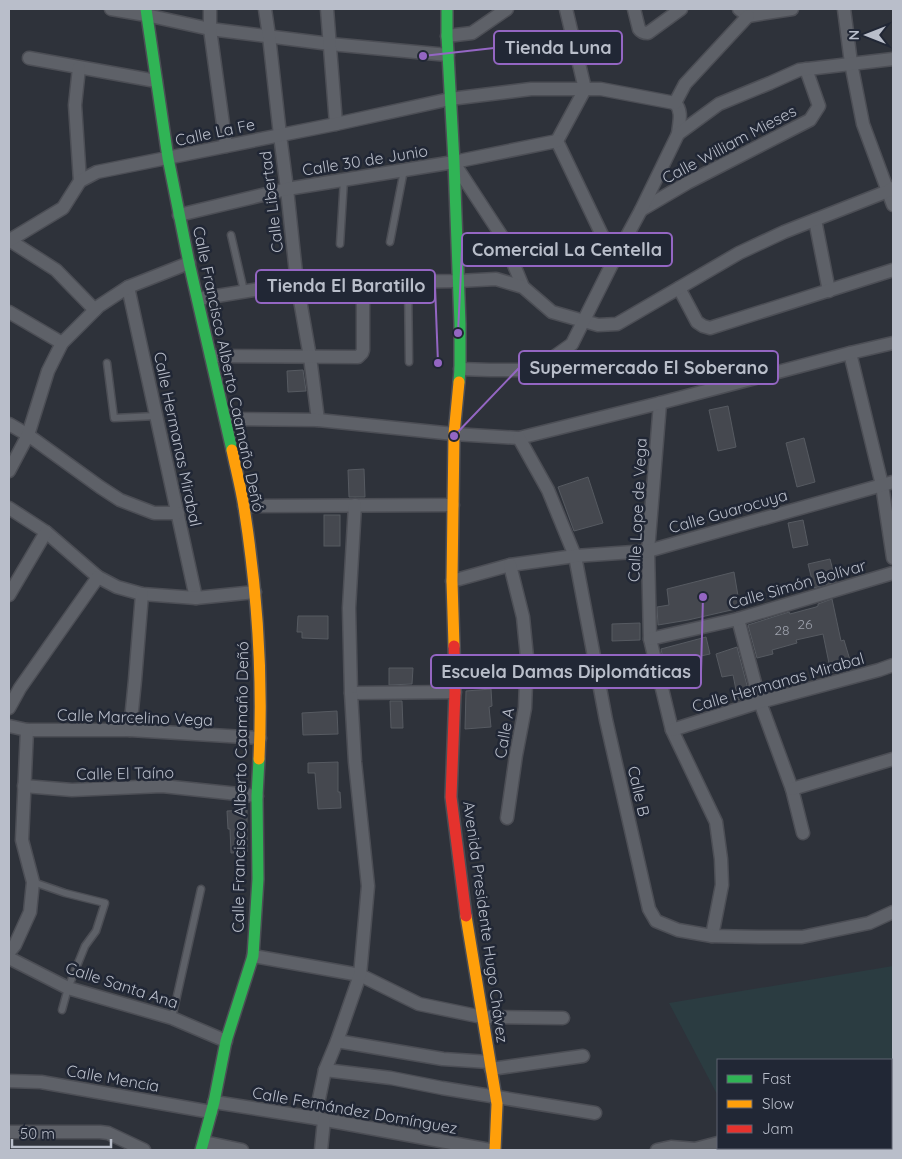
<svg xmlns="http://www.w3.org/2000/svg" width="902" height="1159" viewBox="0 0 902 1159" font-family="Quicksand,sans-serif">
<rect width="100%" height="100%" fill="#2e323a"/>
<polygon fill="#2b3c41" points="893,966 893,1150 747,1150 746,1148 891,1148 891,1060 718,1060 718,1096 669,1003"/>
<g fill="#45484f" stroke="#565a61">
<polygon points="303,370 306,391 288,392 287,371"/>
<polygon points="728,406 736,447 718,451 709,410"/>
<polygon points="804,438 815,482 797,487 786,443"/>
<polygon points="364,469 365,497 349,497 348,470"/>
<polygon points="588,477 603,523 574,531 558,487"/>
<rect x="324" y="515" width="16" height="31"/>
<polygon points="803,520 808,545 793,548 788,523"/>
<polygon points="830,559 836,582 814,588 808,564"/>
<polygon points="734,572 740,608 688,620 658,625 657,607 669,605 667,589"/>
<polygon points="832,599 841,641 844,640 852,667 831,673 823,634 796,640 797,643 772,650 773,654 757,658 748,625 789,612 790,614 816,607 818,606 818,604"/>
<polygon points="298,616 328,616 328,639 302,638 302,632 297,632"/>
<polygon points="640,623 640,640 612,641 612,624"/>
<polygon points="706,637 710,654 664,664 661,649"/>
<polygon points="737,647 750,697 738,700 733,675 722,677 716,654"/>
<polygon points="389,668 413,668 412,684 389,685"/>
<polygon points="491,689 492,706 489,707 491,727 465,729 466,691"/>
<polygon points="390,701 402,701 403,728 391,728"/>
<polygon points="337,711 338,734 303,735 302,713"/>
<polygon points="338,762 338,792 340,792 341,808 318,809 315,773 308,773 308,763"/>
<polygon points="247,810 247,852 231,853 230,829 228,829 227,811"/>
</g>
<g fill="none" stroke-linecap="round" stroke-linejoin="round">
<g stroke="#4c4e55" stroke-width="9">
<g id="lane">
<polyline points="231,235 244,291"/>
<polyline points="390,242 404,170"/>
<polyline points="340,244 344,179"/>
<polyline points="408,281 409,362"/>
<polyline points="107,363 114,418 156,416"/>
<polyline points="33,882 65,893 105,903 96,931 85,946 68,988 62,1010"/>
<polyline points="172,1018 201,889"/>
</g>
</g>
<g stroke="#4c4e55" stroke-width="15">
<g id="street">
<polyline points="111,9 146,15 210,29 330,44 448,55"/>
<polyline points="210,9 210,29 226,146"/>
<polyline points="265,9 269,36 280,135 287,189 297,283 310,357 318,420"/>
<polyline points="327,9 336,124"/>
<polyline points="566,9 585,89 557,141 614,260"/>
<path d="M634 9 639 29C641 32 644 33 648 33L681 9"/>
<polyline points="739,9 748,16 792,9"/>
<polyline points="844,9 851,63 863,124 893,205"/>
<polyline points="447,36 472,33 507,9"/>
<polyline points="29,58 156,81"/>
<polyline points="79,68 75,105 80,181"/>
<path d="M675 103C683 111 679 123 678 134"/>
<polyline points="454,163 503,238 523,287"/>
<polyline points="641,210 687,183 810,120 819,106 806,69"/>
<polyline points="179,215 287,189 454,162 557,141"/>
<polyline points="815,220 829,291"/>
<polyline points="9,240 56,270 95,310"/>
<polyline points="10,240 63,208 80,181 97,172 336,124 450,99 531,89 601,89 675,103 685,84 748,16"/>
<polyline points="128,287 196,598"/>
<polyline points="679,288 697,322 703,326 710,328 893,270"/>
<polyline points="198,299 297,283 458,281 496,279 523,287 552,312 598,325 617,324 739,253 784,232 888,191 893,188"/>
<polyline points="9,312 62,343"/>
<polyline points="850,353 882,485 893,558"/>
<polyline points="211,356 358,357 362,353 363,350 363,282"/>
<polyline points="460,369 490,370 520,370 551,359 572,344 614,260 641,210 678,134 719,104 770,83 799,70 893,59"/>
<polyline points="660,403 648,551 650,639 672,730 716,822 721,859 722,885 712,936"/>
<polyline points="226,419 318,420 454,434 519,438 660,403 850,353 893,343"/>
<polyline points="9,424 28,435 100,487 120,500 154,513 178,513"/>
<polyline points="519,438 548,490 575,556 606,720 649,909 656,921 678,930 712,936 759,937 802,937 869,923 893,912"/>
<polyline points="9,471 28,435 48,371 62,343 99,306 128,287 189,263"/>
<polyline points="244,506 453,505"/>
<polyline points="9,508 46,532 98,577 117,587 142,594 196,598 255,592"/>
<polyline points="452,581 510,565 575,556 648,551 893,482"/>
<polyline points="9,595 46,532"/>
<polyline points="738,619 760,702 792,789 803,833"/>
<polyline points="650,639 738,619 893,573"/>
<polyline points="351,693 455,692"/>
<polyline points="9,708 20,688 98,577"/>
<polyline points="9,726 27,730 130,730 260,738"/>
<polyline points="130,730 135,680 142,594"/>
<polyline points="672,730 760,702 879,670 893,665"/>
<polyline points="24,786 72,790 162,786 257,796"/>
<polyline points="792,789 893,759"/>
<polyline points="507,818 516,755 525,708 527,657 523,617 510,565"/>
<polyline points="9,952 15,945 30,912 33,882 22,840 27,730"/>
<polyline points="253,956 360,975 419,1004 482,1017 563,1018"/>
<polyline points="9,958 68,988 172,1018 226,1041"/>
<polyline points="337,1041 443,1059 489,1062"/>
<polyline points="491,1069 583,1056"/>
<polyline points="325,1070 391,1078 442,1088 595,1113"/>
<polyline points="9,1081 41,1082 211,1112"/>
<polyline points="214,1102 315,1118 490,1150"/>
<polyline points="315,1118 325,1070 337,1041 360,975 368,886 355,762 351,693 349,608 355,505"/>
<polyline points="9,1132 100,1132 108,1133 144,1150"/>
<polyline points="204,1142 242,1150"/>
<polyline points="321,1150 324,1120"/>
<polyline points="657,1150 671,1147 695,1149 718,1143"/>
</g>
</g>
<g stroke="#4c4e55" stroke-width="14">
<g id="fast">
<polyline points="146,9 168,158 189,263 232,450"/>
<polyline points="447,9 447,36 454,162 460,324 460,369 459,382"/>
<polyline points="201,1150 214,1102 226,1041 253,956 258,879 257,796 259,759"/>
</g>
</g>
<g stroke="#4c4e55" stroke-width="14">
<g id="slow">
<path d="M232 450C236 469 241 488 244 507 257 590 263 675 259 759"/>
<polyline points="454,646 452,581 454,434 459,382"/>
<polyline points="466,916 497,1104 495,1150"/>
</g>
</g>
<g stroke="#4c4e55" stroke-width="14">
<polyline id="jam" points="454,646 455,692 451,797 466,916"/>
</g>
<use href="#lane" stroke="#5e6168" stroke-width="6"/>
<use href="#street" stroke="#5e6168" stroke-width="12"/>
<use href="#fast" stroke="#30b455" stroke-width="11"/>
<use href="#slow" stroke="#ff9f0a" stroke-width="11"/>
<use href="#jam" stroke="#e5322d" stroke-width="11"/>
</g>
<g text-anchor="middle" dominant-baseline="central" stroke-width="5" stroke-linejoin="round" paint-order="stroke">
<g font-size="14" fill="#9ca0ab">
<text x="805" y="624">26</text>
<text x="782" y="630">28</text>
</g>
<g font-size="16" fill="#b9beca" stroke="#212735">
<text transform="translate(215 132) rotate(-12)">Calle La Fe</text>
<text transform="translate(729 144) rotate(-28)">Calle William Mieses</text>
<text transform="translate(365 160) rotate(-9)">Calle 30 de Junio</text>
<text transform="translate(271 202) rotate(-97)">Calle Libertad</text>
<text transform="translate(229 369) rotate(78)">Calle Francisco Alberto Caamaño Deñó</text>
<text transform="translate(178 439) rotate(78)">Calle Hermanas Mirabal</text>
<text transform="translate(637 510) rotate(-87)">Calle Lope de Vega</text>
<text transform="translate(728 511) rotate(-16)">Calle Guarocuya</text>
<text transform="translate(797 584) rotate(-16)">Calle Simón Bolívar</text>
<text transform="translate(778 682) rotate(-16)">Calle Hermanas Mirabal</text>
<text transform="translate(135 717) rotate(2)">Calle Marcelino Vega</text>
<text transform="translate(504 733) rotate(-80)">Calle A</text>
<text transform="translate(125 773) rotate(-1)">Calle El Taíno</text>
<text transform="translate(240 787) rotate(-89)">Calle Francisco Alberto Caamaño Deñó</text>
<text transform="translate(639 791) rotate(77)">Calle B</text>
<text transform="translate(486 922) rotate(82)">Avenida Presidente Hugo Chávez</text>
<text transform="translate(122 985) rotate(18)">Calle Santa Ana</text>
<text transform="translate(113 1078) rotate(10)">Calle Mencía</text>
<text transform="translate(355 1110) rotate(10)">Calle Fernández Domínguez</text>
</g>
</g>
<path fill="none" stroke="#9466c3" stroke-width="2" d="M423 56L494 48M458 333L462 250M438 363L435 286M454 436L519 368M703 597L701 672"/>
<g fill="#9466c3" stroke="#212735" stroke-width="2">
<circle cx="423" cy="56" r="5"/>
<circle cx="458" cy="333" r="5"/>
<circle cx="438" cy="363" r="5"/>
<circle cx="454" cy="436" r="5"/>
<circle cx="703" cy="597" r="5"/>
</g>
<g fill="#212735" stroke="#9466c3" stroke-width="2">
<rect x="494" y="31" width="128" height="33" rx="5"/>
<rect x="462" y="233" width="210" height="33" rx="5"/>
<rect x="256" y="270" width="179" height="33" rx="5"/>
<rect x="519" y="351" width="259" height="33" rx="5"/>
<rect x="431" y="655" width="270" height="33" rx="5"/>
</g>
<g font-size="18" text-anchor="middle" font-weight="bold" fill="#b9beca">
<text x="558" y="54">Tienda Luna</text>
<text x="567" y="256">Comercial La Centella</text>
<text x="346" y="292">Tienda El Baratillo</text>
<text x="649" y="374">Supermercado El Soberano</text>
<text x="566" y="678">Escuela Damas Diplomáticas</text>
</g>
<rect width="902" height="1159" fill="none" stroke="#b9beca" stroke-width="20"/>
<rect x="717" y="1059" width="175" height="90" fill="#212735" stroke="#5e6371"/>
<rect x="727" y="1075" width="25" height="8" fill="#30b455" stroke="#5e6371"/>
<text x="762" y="1084" font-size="15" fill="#b9beca">Fast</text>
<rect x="727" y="1100" width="25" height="8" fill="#ff9f0a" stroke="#5e6371"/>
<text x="762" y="1109" font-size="15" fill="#b9beca">Slow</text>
<rect x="727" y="1125" width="25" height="8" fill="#e5322d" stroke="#5e6371"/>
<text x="762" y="1134" font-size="15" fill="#b9beca">Jam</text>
<g transform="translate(867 35) rotate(270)" stroke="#212735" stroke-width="4" paint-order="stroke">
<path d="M0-4L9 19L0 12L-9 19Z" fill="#b9beca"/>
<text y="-8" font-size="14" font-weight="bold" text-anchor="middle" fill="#b9beca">N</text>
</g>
<path d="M12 1139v8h99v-8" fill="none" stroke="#b9beca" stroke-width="2.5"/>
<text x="20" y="1139" font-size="15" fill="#b9beca" stroke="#212735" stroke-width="4" paint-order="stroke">50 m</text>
</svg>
